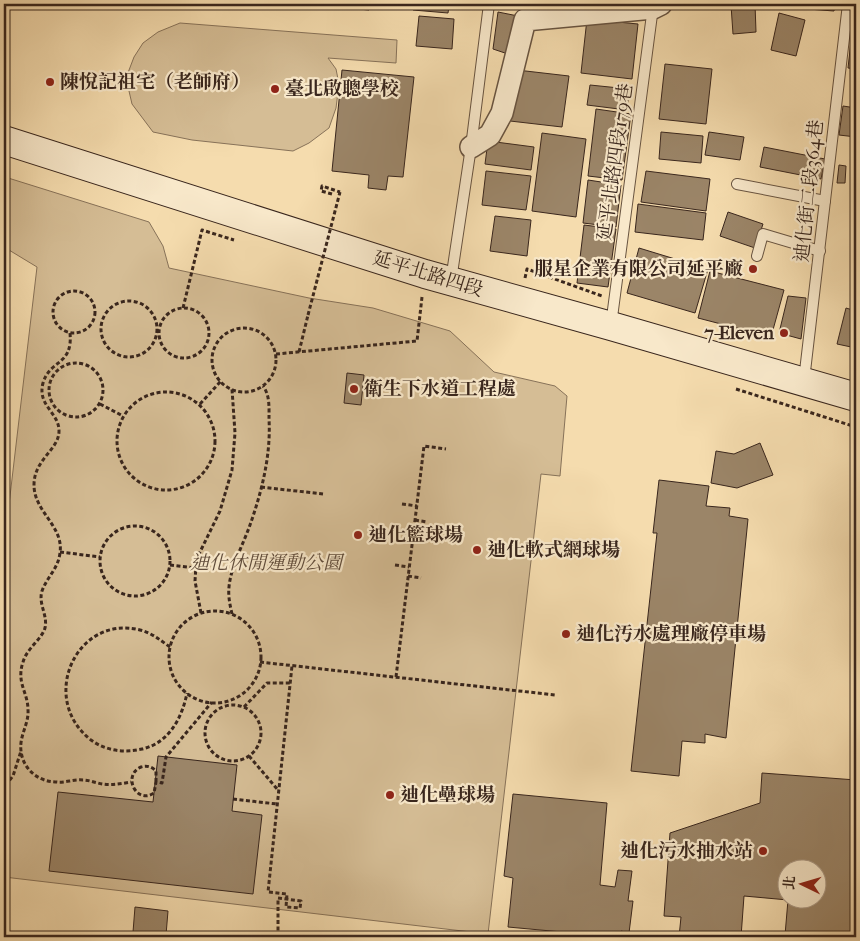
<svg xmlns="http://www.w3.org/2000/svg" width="860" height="941" viewBox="0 0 860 941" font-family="'IM FELL French Canon','Noto Serif TC',serif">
<rect width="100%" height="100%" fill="#f5dcae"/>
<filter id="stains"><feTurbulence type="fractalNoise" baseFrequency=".004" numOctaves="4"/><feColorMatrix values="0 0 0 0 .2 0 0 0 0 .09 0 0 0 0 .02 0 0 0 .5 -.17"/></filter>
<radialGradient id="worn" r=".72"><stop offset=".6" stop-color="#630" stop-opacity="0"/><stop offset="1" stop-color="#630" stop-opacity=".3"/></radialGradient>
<g fill="#d5bd95" stroke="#877259">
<polygon points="180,23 397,40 396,63 328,58 336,69 339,84 336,108 329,128 309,143 293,151 192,140 153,132 132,104 126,78 134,57 143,43 158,32"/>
<polygon points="5,177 149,222 163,246 169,268 309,298 373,308 450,331 494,372 555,386 567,396 560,476 541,474 488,934 4,877 4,547 37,267 4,247"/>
</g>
<g fill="#9b8568" stroke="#39261d" fill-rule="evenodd">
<polygon points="307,4 369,4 369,10"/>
<polygon points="414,4 461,4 461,7 449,6 448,13 413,10"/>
<polygon points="755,4 756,32 733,34 731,5"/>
<polygon points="782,4 835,4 834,11 782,7"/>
<polygon points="498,12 523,17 511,55 493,49"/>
<polygon points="779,13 805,20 796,56 771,50"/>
<polygon points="419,16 454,19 452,49 416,46"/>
<polygon points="587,19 638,24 632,79 581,73"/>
<polygon points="851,41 856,42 856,69 848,68"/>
<polygon points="665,64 712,69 706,124 659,119"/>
<polygon points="342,70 414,77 403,177 388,176 386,190 368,188 369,175 332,171"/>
<polygon points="517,70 569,76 562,127 510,121"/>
<polygon points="590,85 629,89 627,110 587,105"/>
<polygon points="843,106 856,108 856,137 839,135"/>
<polygon points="596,109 631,114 622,180 588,176"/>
<polygon points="661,132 703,136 701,163 659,159"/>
<polygon points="709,132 744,137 740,160 705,155"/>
<polygon points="542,133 586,139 576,217 532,211"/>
<polygon points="488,141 534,147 531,170 485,164"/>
<polygon points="764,147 825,159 821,179 760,167"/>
<polygon points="839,165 846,166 845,183 837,183"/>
<polygon points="486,171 531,176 526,210 482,205"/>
<polygon points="646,171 710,179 706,211 641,202"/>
<polygon points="588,180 621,185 616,227 583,223"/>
<polygon points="638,204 706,213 703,240 635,232"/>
<polygon points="728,212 763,224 755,248 720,236"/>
<polygon points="495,216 531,220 527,256 490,251"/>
<polygon points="584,225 616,229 608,287 577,283"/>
<polygon points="639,248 708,269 695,313 627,293"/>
<polygon points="710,271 784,290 771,337 698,318"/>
<polygon points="788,296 806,298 801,339 779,333"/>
<polygon points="846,308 856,311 856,348 837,344"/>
<polygon points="347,373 364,375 361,405 344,403"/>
<polygon points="760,443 773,475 737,488 711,483 716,451 734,454"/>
<polygon points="659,480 709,486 706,506 730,508 729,516 748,519 726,738 705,734 705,743 682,741 679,776 631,771 657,533 653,533"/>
<polygon points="158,756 237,765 232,811 262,815 253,894 49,871 58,792 153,802"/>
<path d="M762 773 856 780V937H810L785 935 788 900 744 896 741 937H679L681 917 664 916 670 833 760 803ZM788 868H818V898H788Z"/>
<polygon points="513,794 607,803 600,885 615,887 618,870 632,871 628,901 633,901 629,933 621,931 620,937 616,937 508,927 513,878 504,876"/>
<polygon points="135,907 168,911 166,935 133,932"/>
</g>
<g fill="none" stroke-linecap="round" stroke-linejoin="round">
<g stroke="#685441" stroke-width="12">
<g id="lane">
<polyline points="737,184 825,201"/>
<polyline points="757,256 763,234 820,251"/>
<polyline points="451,280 471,147 489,4"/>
<polyline points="611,325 653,7"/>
<polyline points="804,380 848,4"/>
</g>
</g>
<g stroke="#685441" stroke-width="24">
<polyline id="street" points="471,147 490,135 502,113 525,20 653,8 661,4"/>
</g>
<g stroke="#39261d" stroke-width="30">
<polyline id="secondary" points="4,140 425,274 611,326 856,397"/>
</g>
<g stroke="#39261d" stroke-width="3" stroke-dasharray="4 2.5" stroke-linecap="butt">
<polyline points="332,194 321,191 322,186 340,192"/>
<polyline points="525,278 527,269 602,296"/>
<circle cx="74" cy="312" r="21"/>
<circle cx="129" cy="329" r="28"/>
<polyline points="183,308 202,230 234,240"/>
<circle cx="184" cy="333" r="25"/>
<circle cx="244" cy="360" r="32"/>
<path d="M70 333C73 366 50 359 43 383 37 406 59 412 59 431 59 450 34 459 34 485 34 512 64 526 60 553 58 569 47 577 42 591 38 604 48 615 45 628 42 639 27 648 23 662 16 683 28 692 28 710 29 724 19 736 21 751 23 769 38 782 57 782 65 783 74 779 83 780 88 780 93 782 98 783 109 786 120 784 131 782"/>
<polyline points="299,352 308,315"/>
<polyline points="276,354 417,341 422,297"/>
<circle cx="76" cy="390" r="27"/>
<polyline points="736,389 856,427"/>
<circle cx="166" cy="441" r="49"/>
<polyline points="100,404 123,416"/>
<polyline points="200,404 221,381"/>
<polyline points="261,487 323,494"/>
<polyline points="402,504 417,506"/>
<polyline points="415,520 427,522"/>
<circle cx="135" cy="561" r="35"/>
<polyline points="60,552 100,557"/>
<polyline points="170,565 196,568"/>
<polyline points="395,565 409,567"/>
<polyline points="408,576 421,578"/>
<circle cx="215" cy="657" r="46"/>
<polyline points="201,613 195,581 196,565 199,554 220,511 232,470 235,433 232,389"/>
<path d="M232 614C230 605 228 596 229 587 231 566 243 545 250 525 262 491 271 455 269 419 269 408 270 395 263 386"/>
<path d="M170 647C160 640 152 633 140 630 76 614 38 699 91 740 106 751 124 753 142 749 169 743 182 718 187 693"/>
<polyline points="260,662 555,695"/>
<polyline points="396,677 424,446 446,449"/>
<circle cx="233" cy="733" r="28"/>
<polyline points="244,707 267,683 290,683"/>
<polyline points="249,756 278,790"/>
<polyline points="4,781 8,782 13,776 21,751"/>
<path d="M156 782V771C152 767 147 765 141 767 122 775 136 805 154 793L156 782 162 783 166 757 212 702"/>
<polyline points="4,785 7,786 7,790 4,790"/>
<polyline points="4,794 7,794 7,796"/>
<polyline points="233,799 277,804"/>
<polyline points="278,937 278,898 301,901 300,908 286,907 287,894 268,892 292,666"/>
</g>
<use href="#lane" stroke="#f8e8ca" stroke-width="10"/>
<use href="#street" stroke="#f8e8ca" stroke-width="21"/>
<use href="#secondary" stroke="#f8e8ca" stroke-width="28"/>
<polyline stroke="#39261d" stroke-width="3" stroke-dasharray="4 2.5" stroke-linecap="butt" points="308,315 340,192"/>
</g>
<g fill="#8f2418" stroke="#f8e8ca" stroke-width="2">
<circle cx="50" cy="82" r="5"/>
<circle cx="275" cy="89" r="5"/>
<circle cx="753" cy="269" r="5"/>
<circle cx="784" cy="333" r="5"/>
<circle cx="354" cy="389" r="5"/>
<circle cx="358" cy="535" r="5"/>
<circle cx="477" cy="550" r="5"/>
<circle cx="566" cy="634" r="5"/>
<circle cx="390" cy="795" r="5"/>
<circle cx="763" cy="851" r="5"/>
</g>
<g text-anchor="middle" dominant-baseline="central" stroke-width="4.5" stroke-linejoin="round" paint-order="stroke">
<g font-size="19" font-weight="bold" fill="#39261d" stroke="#f8e8ca" text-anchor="start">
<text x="60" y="82">陳悅記祖宅（老師府）</text>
<text x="285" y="89">臺北啟聰學校</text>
<text x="743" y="269" text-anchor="end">服星企業有限公司延平廠</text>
<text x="774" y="333" text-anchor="end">7-Eleven</text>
<text x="364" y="389">衛生下水道工程處</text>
<text x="368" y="535">迪化籃球場</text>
<text x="487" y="550">迪化軟式網球場</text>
<text x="576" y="634">迪化汚水處理廠停車場</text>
<text x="400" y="795">迪化壘球場</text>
<text x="753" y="851" text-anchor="end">迪化污水抽水站</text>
</g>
<g font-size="19" fill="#39261d" stroke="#f8e8ca">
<text transform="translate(615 162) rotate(-82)">延平北路四段179巷</text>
<text transform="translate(809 191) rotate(-84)">迪化街二段364巷</text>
<text transform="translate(428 274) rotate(17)">延平北路四段</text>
</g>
<g font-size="19" font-style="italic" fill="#604c3b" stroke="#f8e8ca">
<text x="266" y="563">迪化休閒運動公園</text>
</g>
</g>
<rect width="860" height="941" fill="none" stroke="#f5dcae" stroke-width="20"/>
<rect x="5" y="5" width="850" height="931" fill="none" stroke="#39261d" stroke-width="2.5"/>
<rect x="10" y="10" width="840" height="921" fill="none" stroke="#39261d"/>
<g transform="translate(802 884) rotate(275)"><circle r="24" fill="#f8e8ca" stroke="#ac9a85"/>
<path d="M0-4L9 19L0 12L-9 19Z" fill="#8f2418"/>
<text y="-8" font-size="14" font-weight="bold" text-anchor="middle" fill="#39261d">北</text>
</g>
<rect width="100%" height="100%" filter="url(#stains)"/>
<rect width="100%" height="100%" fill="url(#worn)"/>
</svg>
